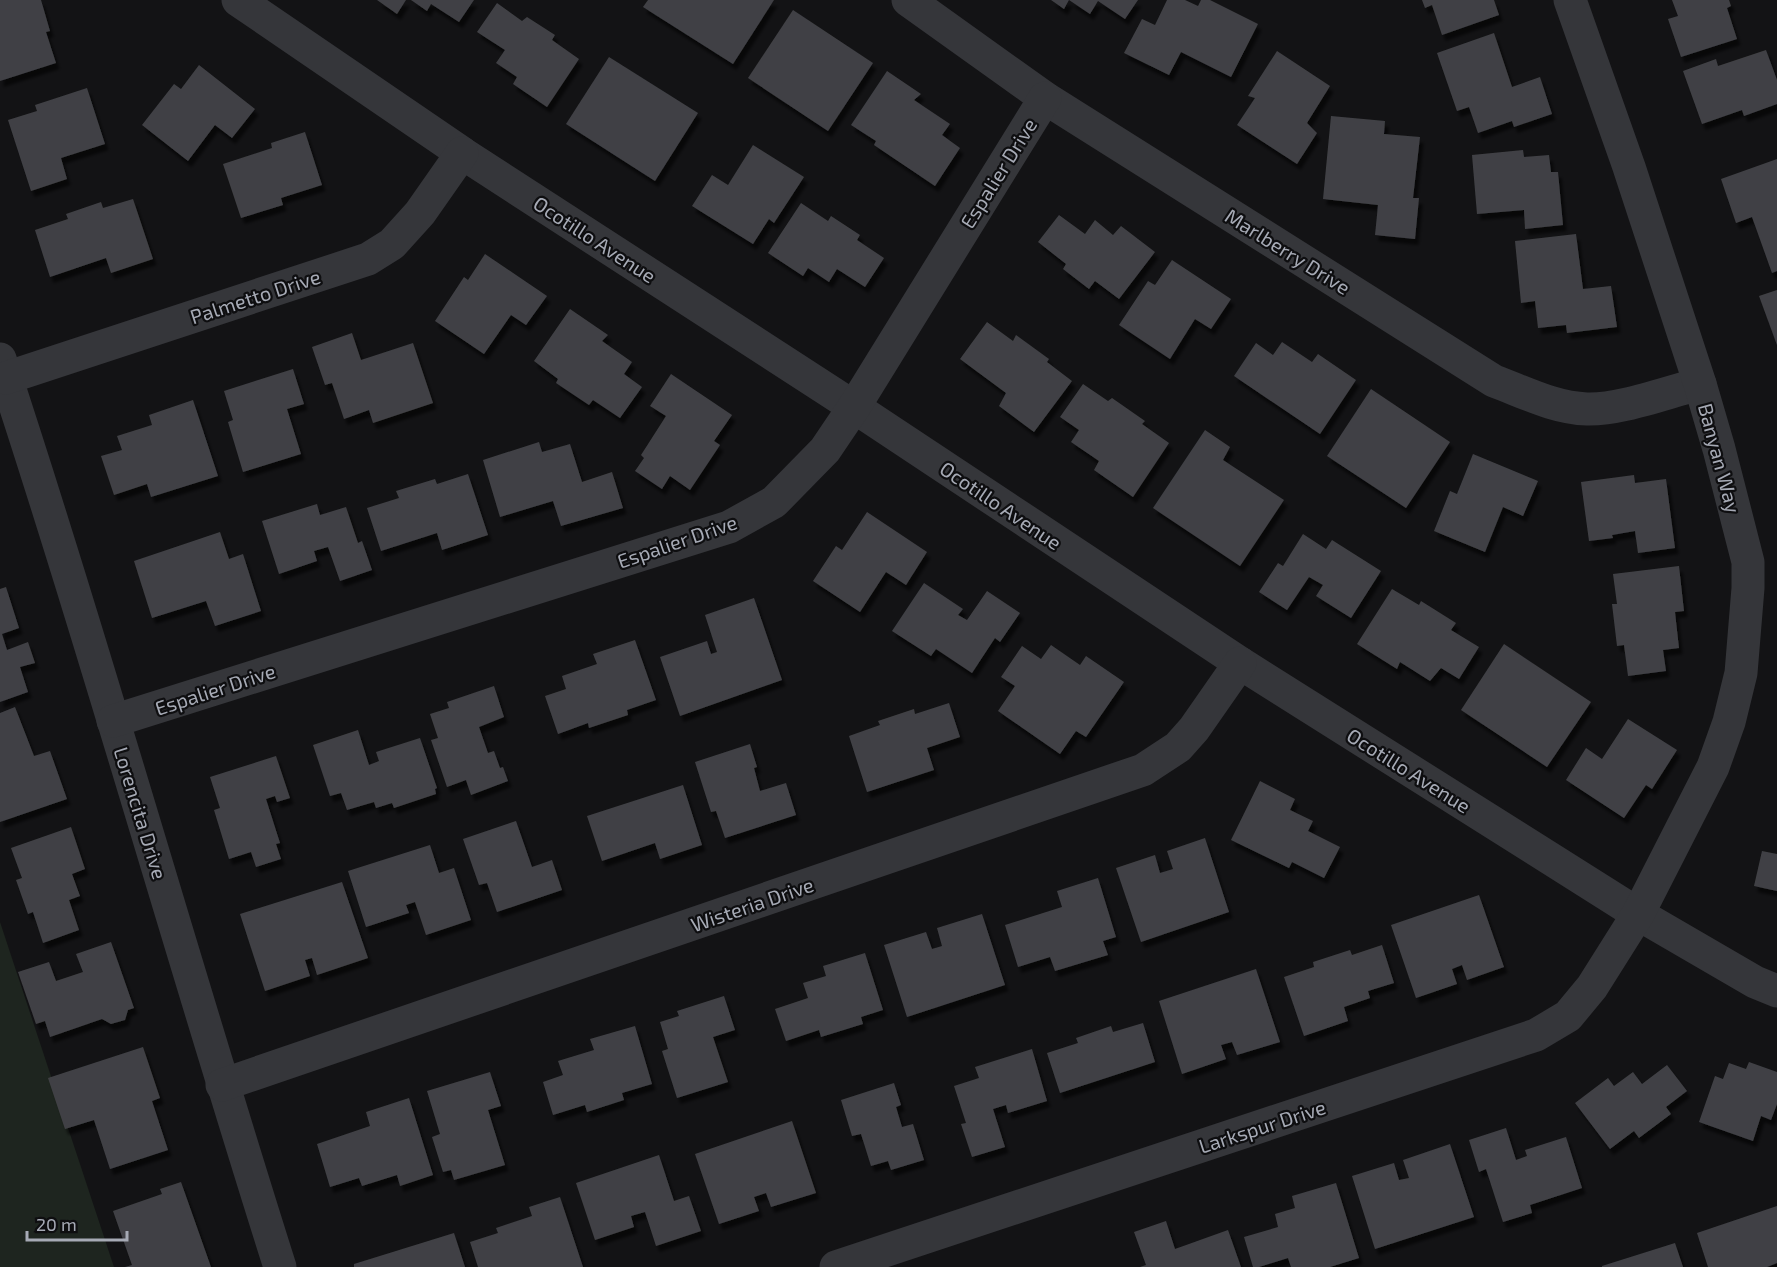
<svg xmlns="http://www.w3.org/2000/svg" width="1777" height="1267" viewBox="0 0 1777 1267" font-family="'Exo 2',sans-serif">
<defs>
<filter id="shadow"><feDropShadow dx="3.5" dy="6" stdDeviation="1.5" flood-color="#0009"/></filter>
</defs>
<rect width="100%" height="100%" fill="#131315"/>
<polygon fill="#1e251f" points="0,922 114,1267 0,1267"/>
<g fill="#404145" filter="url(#shadow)">
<polygon points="0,0 41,0 50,31 46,32 56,63 0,81"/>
<polygon points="377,0 406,0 397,14"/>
<polygon points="411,0 474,0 459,22 431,4 427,11"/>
<polygon points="648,0 774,0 733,64 643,7"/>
<polygon points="1051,0 1138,0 1125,19 1098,1 1090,14 1069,0 1064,9"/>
<polygon points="1167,0 1185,0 1198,6 1201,0 1210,0 1258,24 1231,77 1181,52 1169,75 1124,53 1142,19 1155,25"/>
<polygon points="1422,0 1494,0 1499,15 1442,35 1432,5 1425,8"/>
<polygon points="1672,0 1729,0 1731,6 1727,8 1737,39 1681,57 1668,19 1678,16"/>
<polygon points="497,3 522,21 527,17 555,35 552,40 579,59 547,107 513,84 517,77 496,63 505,50 477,32"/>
<polygon points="793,10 873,63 828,131 748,78"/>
<polygon points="1494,33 1512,87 1540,77 1552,114 1514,127 1512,121 1478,133 1469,107 1457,111 1437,53"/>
<polygon points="1766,50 1777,80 1777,104 1744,116 1742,110 1702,124 1683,71 1716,59 1718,66"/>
<polygon points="1277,51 1330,86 1307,123 1317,133 1297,164 1237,125 1255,98 1248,96"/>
<polygon points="609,57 698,113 655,181 566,124"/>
<polygon points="199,65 255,109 232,138 215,125 188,161 142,125 174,84 181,89"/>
<polygon points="887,71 921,94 914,100 950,124 942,135 960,148 935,186 874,145 876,141 851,125"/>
<polygon points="87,88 105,144 61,158 67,179 31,191 8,120 37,111 35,105"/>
<polygon points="1331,116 1385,121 1384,134 1420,137 1413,198 1419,198 1415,239 1375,235 1378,205 1323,199"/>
<polygon points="305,132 322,185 281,198 283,205 241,218 223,164 272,148 271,143"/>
<polygon points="753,145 804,177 774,223 769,219 753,244 692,206 712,175 728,185"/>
<polygon points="1523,150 1524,157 1549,155 1551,172 1558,172 1563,225 1525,229 1524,210 1477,214 1472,155"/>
<polygon points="1777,159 1777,271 1772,273 1752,217 1736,223 1721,179"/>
<polygon points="133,199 153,259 111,273 106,258 50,277 35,230 68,219 66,214 101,202 103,208"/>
<polygon points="801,203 828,221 831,216 860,235 857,240 884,258 865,287 837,269 829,282 808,268 803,276 768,253"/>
<polygon points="1059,215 1085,234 1095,220 1113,235 1121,226 1155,252 1119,299 1095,281 1089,289 1063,269 1066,264 1038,242"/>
<polygon points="1576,234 1583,289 1611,286 1617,327 1567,333 1566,325 1538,328 1535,301 1521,303 1515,241"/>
<polygon points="485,254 547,296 526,325 511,315 484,354 435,321 464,277 468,280"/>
<polygon points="1172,260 1231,299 1211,329 1195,319 1170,359 1119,325 1148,281 1155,285"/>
<polygon points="1777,290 1777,345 1759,296"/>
<polygon points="570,309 608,335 602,341 632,362 624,374 642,387 620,418 593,400 589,405 556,383 558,379 534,361"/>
<polygon points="987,322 1013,341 1016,335 1049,359 1047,362 1072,381 1034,432 999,406 1006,393 960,359"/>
<polygon points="352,333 361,360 413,343 433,403 373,423 369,410 344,419 332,383 325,385 312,347"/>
<polygon points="1282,342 1312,362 1318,354 1356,380 1320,434 1234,376 1256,343 1273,355"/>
<polygon points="293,369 304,404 287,409 301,454 243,472 228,422 233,420 224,391"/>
<polygon points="671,374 732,415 714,441 720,445 690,490 670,476 662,489 635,471 644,458 641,455 666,416 650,406"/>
<polygon points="1083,384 1108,401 1112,398 1145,421 1142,424 1169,443 1133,497 1094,470 1099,461 1071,442 1079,430 1060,417"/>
<polygon points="1371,389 1450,442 1406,508 1327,456"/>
<polygon points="193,400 218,476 151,497 147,484 114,495 101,456 122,450 117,436 152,425 149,415"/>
<polygon points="1205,430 1230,447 1223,460 1284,500 1240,566 1153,508"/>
<polygon points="539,442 542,452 570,444 582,482 612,472 623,508 561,526 553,501 500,517 483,460"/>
<polygon points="1473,454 1538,481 1523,516 1503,507 1485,552 1434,531 1450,491 1457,494"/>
<polygon points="468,474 488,535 442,550 437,533 381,551 367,508 399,498 396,491 435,479 437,484"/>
<polygon points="1634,475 1635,483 1666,479 1675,548 1638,553 1635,531 1612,535 1613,538 1589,541 1581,482"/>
<polygon points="317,504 320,515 346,507 358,543 362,541 372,570 340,581 328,547 314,551 317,561 279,574 262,521"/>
<polygon points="867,512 927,552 906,585 886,572 860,612 813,581 836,546 842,550"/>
<polygon points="220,532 229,559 243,554 261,611 215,626 206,601 152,618 134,561"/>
<polygon points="1303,534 1326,549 1332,540 1381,571 1351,618 1316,596 1323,585 1309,577 1287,610 1259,592 1278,563 1283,566"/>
<polygon points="1679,566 1684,611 1675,612 1679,648 1663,650 1666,671 1628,676 1624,645 1617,646 1612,604 1617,604 1613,574"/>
<polygon points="924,583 963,609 958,615 967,620 987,591 1020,613 1000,642 995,638 972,673 936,649 931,656 892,631"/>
<polygon points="6,587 19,628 2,634 7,650 28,642 35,663 20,667 28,692 0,702 0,589"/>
<polygon points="1392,589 1419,605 1421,601 1456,623 1451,630 1479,647 1459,679 1441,668 1430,681 1400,662 1397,669 1357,644"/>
<polygon points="754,598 782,680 680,716 660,657 707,641 711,654 717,652 705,615"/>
<polygon points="635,640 656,700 627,710 628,715 589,728 588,723 558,734 545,696 566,689 562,676 597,664 593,654"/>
<polygon points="1504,644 1591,702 1547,767 1461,710"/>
<polygon points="1051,645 1080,665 1086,656 1124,682 1086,737 1076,731 1060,754 998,711 1015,686 1001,677 1022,646 1041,659"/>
<polygon points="494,686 504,717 479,727 488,753 494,751 500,768 503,767 508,781 471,795 466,780 447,787 431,740 438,738 430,714 449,708 447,702"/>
<polygon points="949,703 960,737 927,748 934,770 867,792 849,736 880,725 878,721 914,709 915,714"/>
<polygon points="15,707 34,756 50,751 67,799 0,822 0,713"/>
<polygon points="1628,719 1677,750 1652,789 1646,785 1624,818 1566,780 1586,748 1602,759"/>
<polygon points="358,730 369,765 379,761 376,752 420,738 437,788 435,789 436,794 394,808 392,803 376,808 374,802 347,810 341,793 330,796 313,745"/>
<polygon points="750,744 757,767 754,768 760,791 786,783 796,815 725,838 716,811 711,812 695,762"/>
<polygon points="276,756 290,798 277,802 275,796 266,799 280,843 276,844 281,859 256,867 251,852 229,859 214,810 220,808 210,777"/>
<polygon points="1260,781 1295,799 1290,810 1313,821 1308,831 1340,847 1324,878 1292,862 1289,868 1231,840"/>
<polygon points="683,785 702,845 660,859 655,843 602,861 587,816"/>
<polygon points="516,821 532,867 552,860 562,890 497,912 487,883 479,885 463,839"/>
<polygon points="71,827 85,869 72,874 80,896 69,900 79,930 43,943 33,912 28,914 16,880 22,878 11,848"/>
<polygon points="1205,838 1229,912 1141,942 1116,868 1155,855 1160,873 1173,869 1167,851"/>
<polygon points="430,845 439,873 454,868 471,920 426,935 415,902 406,905 409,913 366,927 348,871"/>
<polygon points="1762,851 1777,854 1777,891 1754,886"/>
<polygon points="1098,878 1116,937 1103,941 1108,955 1055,971 1050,957 1018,967 1005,925 1062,907 1057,891"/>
<polygon points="342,882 368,958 317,975 312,958 305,960 310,976 265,991 240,914"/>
<polygon points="1479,895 1504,967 1467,980 1462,965 1452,969 1457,984 1416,998 1391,925"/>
<polygon points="982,914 1005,985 907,1017 884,945 926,932 932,949 942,946 937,928"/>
<polygon points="111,942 134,1008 128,1010 125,1020 111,1024 102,1019 50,1037 45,1021 36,1024 18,972 49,962 56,981 83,972 76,954"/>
<polygon points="1382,945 1394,983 1368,991 1370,998 1344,1007 1348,1021 1304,1036 1284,977 1314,967 1313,962 1350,950 1352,955"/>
<polygon points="865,953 883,1010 861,1017 863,1024 821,1037 819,1030 786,1041 775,1009 808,998 803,983 826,976 823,966"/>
<polygon points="1256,969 1280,1042 1237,1055 1232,1042 1221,1045 1226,1059 1182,1074 1159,1001"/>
<polygon points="724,996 735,1030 713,1037 728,1082 677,1098 662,1051 668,1049 660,1022 679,1016 677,1011"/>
<polygon points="1143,1023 1155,1062 1060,1093 1047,1053 1078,1043 1076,1038 1111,1026 1113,1032"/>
<polygon points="635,1026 652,1084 622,1093 624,1100 587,1112 585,1105 553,1115 543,1082 563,1075 558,1061 594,1050 590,1039"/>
<polygon points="143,1047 160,1098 152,1101 168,1150 110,1169 94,1120 65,1129 48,1078"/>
<polygon points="1032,1049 1047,1101 1008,1113 1006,1105 993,1109 1005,1147 972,1157 961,1124 966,1123 954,1086 979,1078 975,1067"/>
<polygon points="1749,1062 1777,1072 1777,1104 1771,1120 1761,1116 1753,1141 1699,1122 1715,1076 1723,1079 1729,1063 1746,1069"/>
<polygon points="1667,1065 1687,1091 1666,1107 1671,1114 1639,1138 1634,1131 1610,1149 1575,1103 1608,1078 1614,1086 1633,1072 1642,1084"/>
<polygon points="490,1072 501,1106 488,1110 505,1165 454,1180 451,1170 443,1172 432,1137 440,1134 427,1091"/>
<polygon points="894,1083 901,1105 896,1107 902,1127 913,1124 924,1160 891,1170 888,1161 871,1166 861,1134 852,1136 841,1100"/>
<polygon points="409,1098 433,1175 400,1186 397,1175 362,1186 359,1178 330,1187 317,1144 370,1126 366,1112"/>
<polygon points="792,1121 816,1193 771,1207 766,1193 754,1197 759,1211 719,1224 695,1154"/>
<polygon points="1506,1128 1516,1160 1527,1156 1525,1150 1566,1137 1582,1188 1530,1205 1532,1213 1503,1222 1486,1169 1479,1172 1469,1140"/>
<polygon points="1450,1144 1474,1217 1375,1249 1352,1176 1394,1163 1399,1180 1409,1178 1403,1160"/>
<polygon points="659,1155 674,1201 689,1196 701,1231 656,1246 645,1212 631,1216 634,1227 595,1240 576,1183"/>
<polygon points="181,1182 211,1267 125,1267 132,1265 113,1211 162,1194 160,1189"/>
<polygon points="1336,1183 1359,1258 1330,1267 1291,1267 1288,1258 1259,1267 1253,1267 1244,1237 1278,1227 1275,1214 1295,1208 1292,1196"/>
<polygon points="560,1197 583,1267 478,1267 470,1242 498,1233 496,1228 532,1216 529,1207"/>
<polygon points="1777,1206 1777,1263 1767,1267 1708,1267 1697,1233"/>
<polygon points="1166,1221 1175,1249 1228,1230 1241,1267 1140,1267 1146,1265 1134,1232"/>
<polygon points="454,1233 465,1267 354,1267 354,1264"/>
<polygon points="1675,1243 1683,1267 1602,1267 1602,1266"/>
</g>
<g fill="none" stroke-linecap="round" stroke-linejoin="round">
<g stroke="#35363a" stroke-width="33">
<polyline points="238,0 462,153 854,407 1240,663 1638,914 1755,982 1777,991"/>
<path d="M908 0 1045 98 1494 381C1524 392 1554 408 1587 409 1620 410 1667 392 1700 384"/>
<path d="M0 359C99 660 184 965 280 1267"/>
<polyline points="6,378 368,259 392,244 420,213 462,153"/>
<polyline points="113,721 729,527 774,502 825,450 854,407 1045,98"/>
<polyline points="222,1085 1143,770 1178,747 1194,729 1240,663"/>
<polyline points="836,1267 1536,1035 1568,1016 1592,987 1638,914 1713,767 1729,722 1741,673 1748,588 1748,562 1719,449 1700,384 1629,167 1570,0"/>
</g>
</g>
<g text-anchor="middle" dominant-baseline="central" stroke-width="4.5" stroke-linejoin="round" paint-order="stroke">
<g font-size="20" fill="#a6aab5" stroke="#0e0e10">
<text transform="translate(998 173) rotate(-58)">Espalier Drive</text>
<text transform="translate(595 239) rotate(33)">Ocotillo Avenue</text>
<text transform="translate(1288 251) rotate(32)">Marlberry Drive</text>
<text transform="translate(255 296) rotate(-18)">Palmetto Drive</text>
<text transform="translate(1720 458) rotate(75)">Banyan Way</text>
<text transform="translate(1001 505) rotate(34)">Ocotillo Avenue</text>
<text transform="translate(677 541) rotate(-19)">Espalier Drive</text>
<text transform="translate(215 689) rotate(-18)">Espalier Drive</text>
<text transform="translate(1409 770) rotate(32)">Ocotillo Avenue</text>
<text transform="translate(141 813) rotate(73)">Lorencita Drive</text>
<text transform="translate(752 904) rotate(-19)">Wisteria Drive</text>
<text transform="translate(1262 1126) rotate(-18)">Larkspur Drive</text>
</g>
</g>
<path d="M27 1231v9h100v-9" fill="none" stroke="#a6aab5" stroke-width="3"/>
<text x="36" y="1231" font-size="18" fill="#a6aab5" stroke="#0e0e10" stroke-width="4.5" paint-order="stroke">20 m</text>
</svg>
